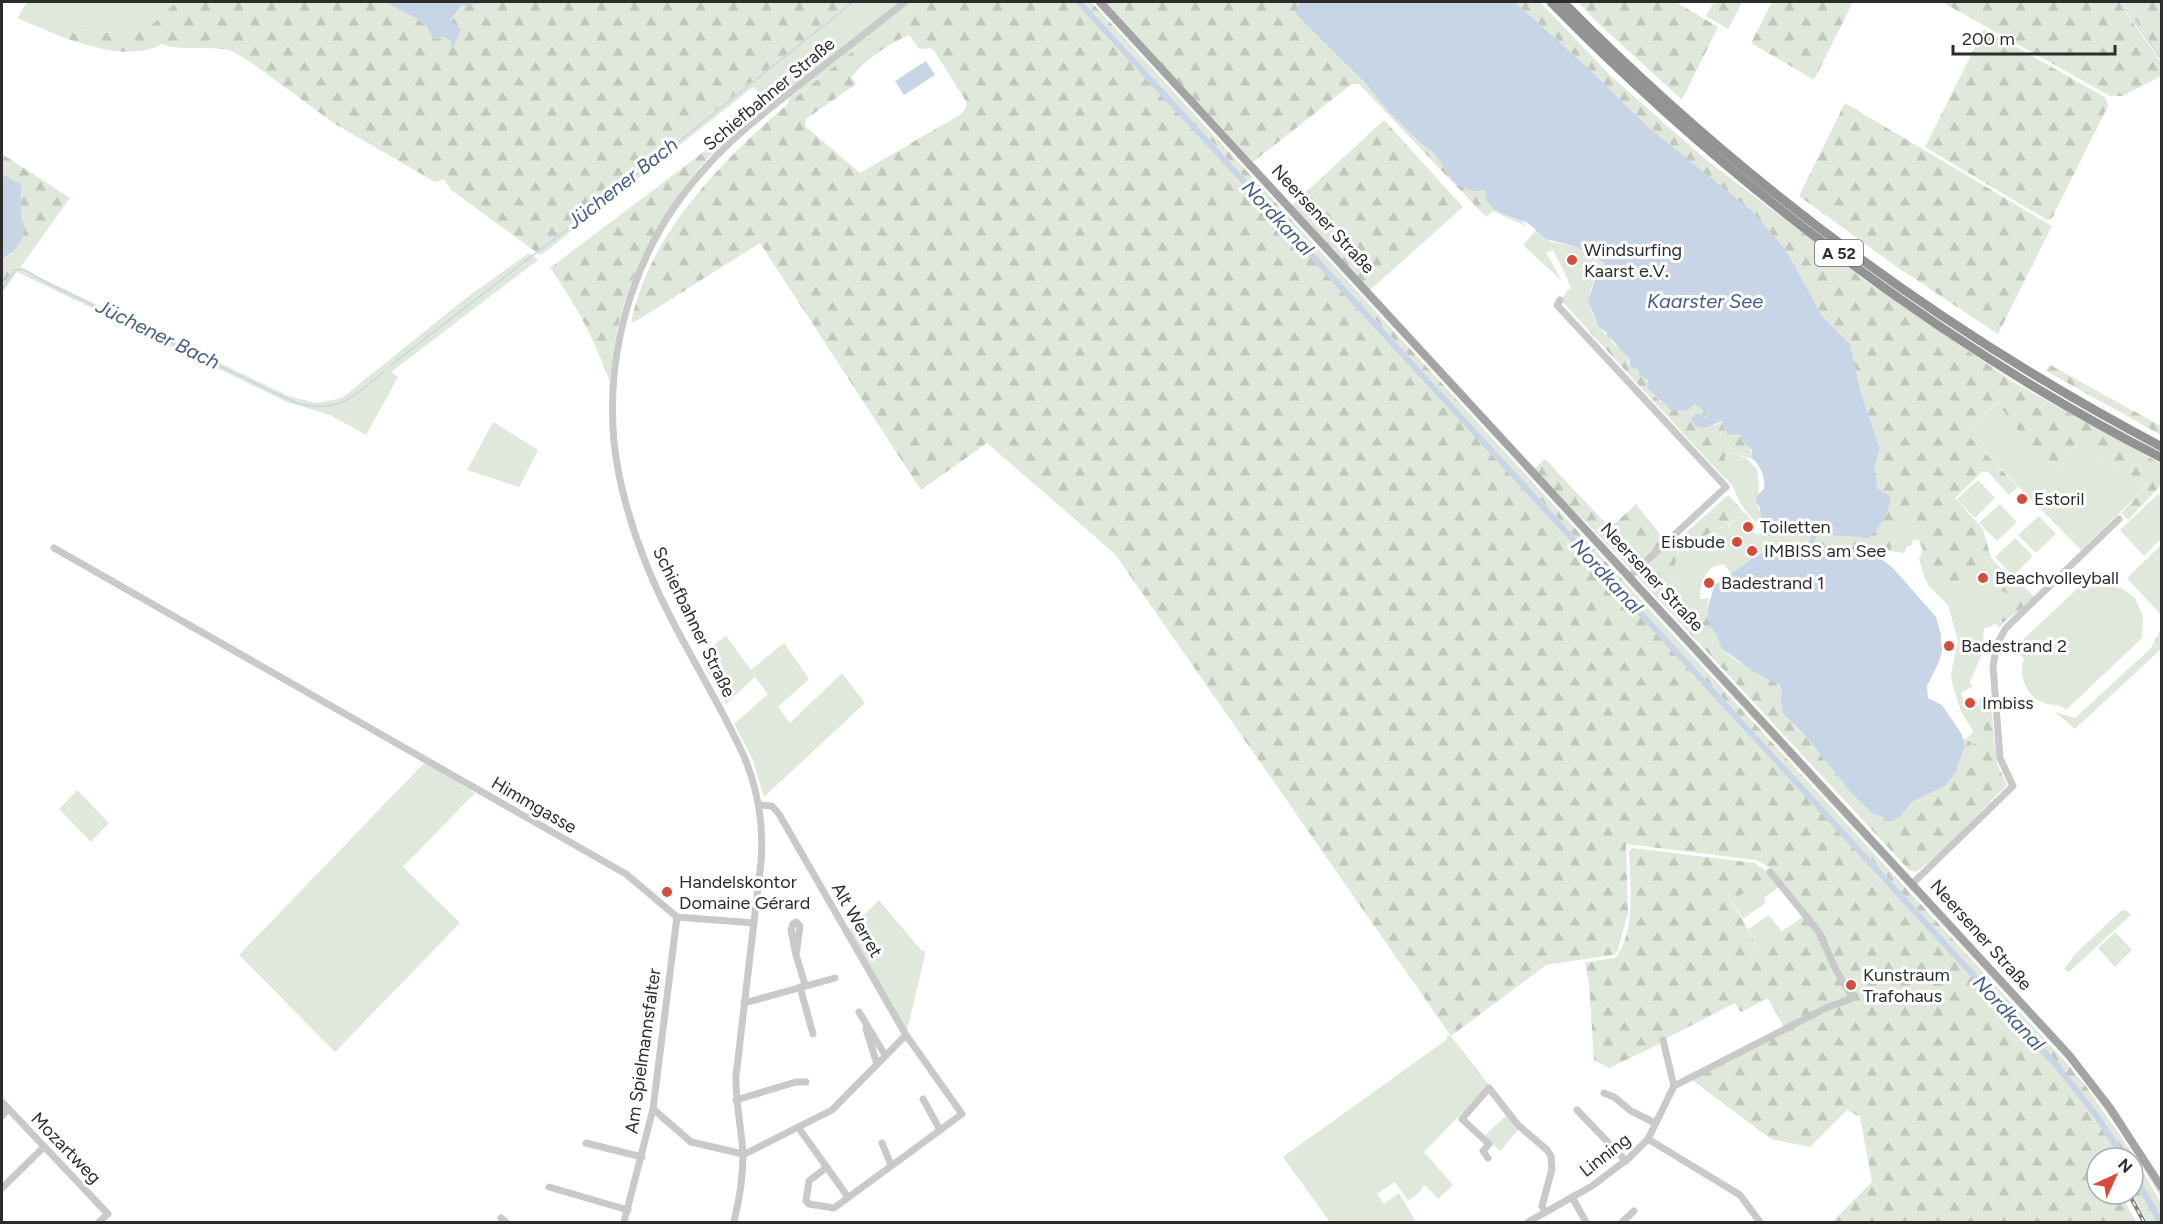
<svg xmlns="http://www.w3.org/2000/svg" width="2163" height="1224" viewBox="0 0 2163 1224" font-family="Figtree,sans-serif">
<defs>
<pattern id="forest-firs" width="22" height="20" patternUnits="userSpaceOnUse" patternTransform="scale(1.5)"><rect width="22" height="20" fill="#dfe8da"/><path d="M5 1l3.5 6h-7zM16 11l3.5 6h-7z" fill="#c0c7bb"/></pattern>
</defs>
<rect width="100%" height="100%" fill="#fff"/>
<g fill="#dfe8da">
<polygon points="27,2 176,2 152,25 134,35 81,30 62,37 17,18"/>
<polygon points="852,2 901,2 775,100 773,99 771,101 753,87 545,252 541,255 536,252"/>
<polygon points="910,2 917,2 804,90 787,107 789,98"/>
<polygon points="1075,2 1084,2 2051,1055 2094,1110 2127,1158 2122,1158 2070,1085 2047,1058"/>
<polygon points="1094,2 1096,2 1622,574 1621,575"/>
<polygon points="70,198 20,268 291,397 317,403 342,398 466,298 529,253 538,260 391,372 398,377 366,435 330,415 287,402 17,272 2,293 2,286 37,238"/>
<path d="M1537 229 1551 242 1574 246 1606 265C1589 286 1584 296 1596 322L1588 330 1562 301 1567 290 1571 289 1567 278 1553 250 1546 252 1562 281 1523 245Z"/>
<polygon points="1998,402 2034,451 2061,467 2074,446 2147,486 2081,550 1965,432"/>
<polygon points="493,422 538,450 519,487 467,470"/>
<path d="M1730 453 1746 458 1757 469 1759 487 1756 503 1763 518 1767 520 1762 527C1748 517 1740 504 1734 489 1731 482 1720 474 1715 468Z"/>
<polygon points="1978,480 1995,498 1975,518 1957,499"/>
<polygon points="2158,494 2161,497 2161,539 2144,556 2120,530"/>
<polygon points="2000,504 2017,522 1997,541 1979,523"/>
<path d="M1740 516 1749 522 1748 525 1744 523 1743 526 1759 535 1761 552 1731 574 1725 565C1706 563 1700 584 1700 599L1709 598 1707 609 1688 613C1674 597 1665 569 1680 551L1683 553C1694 541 1711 527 1729 527L1731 523Z"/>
<polygon points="2039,516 2056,534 2036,553 2018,535"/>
<polygon points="1913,518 1934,582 1948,592 1984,557 1998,575 2002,591 2011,595 2011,603 1999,621 2003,623 2000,628 1995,624 1990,627 1984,628 1982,654 1970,682 1972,687 1961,693 1966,707 1979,706 1979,699 1980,698 1984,709 1984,737 1974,743 1974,749 1979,752 1973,759 1970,756 1970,740 1966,738 1972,734 1973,731 1961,711 1952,683 1951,673 1958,641 1948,605 1929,586 1925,578 1919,559 1922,553 1919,540 1913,540 1912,545 1906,547 1905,553 1890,551 1898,535"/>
<polygon points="2015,538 2033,556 2013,576 1995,557"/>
<polygon points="2161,545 2161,615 2127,578"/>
<path d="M2094 573 2106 586 2121 588 2135 598 2143 616 2142 638 2066 710C2059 703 2053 706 2044 703 2026 696 2018 676 2024 659L2014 648Z"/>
<path d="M1624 575 2067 1058C2103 1100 2133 1146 2161 1194V1198C2133 1149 2102 1103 2066 1059L1623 578Z"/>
<polygon points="726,636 751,670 784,643 809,679 778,707 790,723 842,673 865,703 764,797 752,758 734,724 768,694 755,677 726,704 707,671 701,654"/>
<polygon points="425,762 475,793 403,867 460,923 335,1052 239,955"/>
<polygon points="77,790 109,823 91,842 59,809"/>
<polygon points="1770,874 1780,886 1764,898 1765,903 1743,919 1732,900"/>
<polygon points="879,900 921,950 926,951 906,1035 847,932"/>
<polygon points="2122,910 2127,911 2131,915 2069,972 2064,969 2075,954"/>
<polygon points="1769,915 1782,932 1759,949 1748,929"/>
<polygon points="2115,932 2132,950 2115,967 2098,948"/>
<polygon points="1447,1035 1451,1036 1489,1085 1424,1152 1453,1185 1438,1199 1425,1185 1422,1187 1422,1190 1408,1201 1395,1182 1377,1194 1384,1204 1399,1193 1416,1222 1330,1222 1283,1157 1446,1040"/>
<polygon points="1507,1115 1519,1129 1500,1151 1484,1136"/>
</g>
<g fill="url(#forest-firs)" fill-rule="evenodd">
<path d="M176 2H387C398 13 415 14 426 26 429 30 431 35 434 39L443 37 450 40 452 48 450 22 463 6 478 4 480 2H852L536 252 451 190 444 179 435 182 335 124 249 61C242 57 235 52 228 50 211 46 174 51 162 44 132 60 94 48 62 37L81 30 134 35 152 25Z"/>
<path d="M917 2H1075L2047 1058 2070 1085 2122 1158H2097V1194H2121L2136 1222H1832L1872 1182 1860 1117 1847 1110 1810 1147 1771 1139 1692 1080 1784 1027 1768 998 1741 1012 1735 1003 1665 1039 1666 1041 1609 1068 1594 1060 1589 984 1585 962 1615 958C1636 934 1630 882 1629 851L1632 848 1755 863 1770 874 1732 901 1758 948 1804 916 1818 933 1838 970 1821 931 1769 867 1756 860 1626 844 1628 913 1617 952 1612 955 1546 965 1451 1036 1115 554 987 443 921 490 760 243 638 320 631 323C658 187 815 83 917 2ZM909 35 919 49 931 48 935 52 966 101V107L961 114 860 173 805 126 806 119 856 84 851 77C866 59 888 44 909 35Z"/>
<polygon points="1084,2 1091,2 1095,6 2064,1060 2085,1085 2133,1154 2161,1203 2161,1219 2133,1168 2133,1158 2127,1158 2094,1110 2051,1055"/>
<polygon points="1105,2 1300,2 1296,13 1365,83 1390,113 1419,142 1435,154 1451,179 1484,190 1503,214 1522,221 1525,226 1493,211 1486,217 1359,84 1352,84 1253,162"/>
<polygon points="1515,2 1540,2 1611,76 1671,129 1708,161 1866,281 2015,383 2161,464 2161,485 2128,520 2121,513 2147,486 2074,446 2061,467 2034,452 1997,402 1965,432 2018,487 2009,495 1988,472 1983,471 1955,498 1983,529 1991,558 2013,581 2019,580 2035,598 2003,623 1997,617 2003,602 2011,602 2011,595 2002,591 1999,594 1993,593 1998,575 1984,557 1948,592 1944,592 1934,582 1913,519 1898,535 1890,551 1883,549 1879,557 1869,552 1847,550 1838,547 1823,548 1815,544 1816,536 1841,535 1878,489 1874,469 1880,449 1861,393 1850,344 1822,316 1786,250 1649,128 1587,67"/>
<polygon points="1578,2 1676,2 1718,27 1682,100 1598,23"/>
<polygon points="1714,2 1742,2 1728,29 1706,16"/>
<polygon points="1772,2 1853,2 1814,80 1751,43"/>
<polygon points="1942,2 2119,2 2161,62 2161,76 2123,96 2110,96"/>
<polygon points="2123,2 2161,2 2161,57"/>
<polygon points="1984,29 2105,97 2108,106 2052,218 2047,220 1925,147"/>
<path d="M771 101V103C747 123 721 143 700 167 659 215 626 279 615 341 612 355 611 369 610 382 593 337 578 307 550 268Z"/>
<polygon points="1845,103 2052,226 1998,334 1897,267 1799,196"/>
<polygon points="1384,120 1463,207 1370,290 1292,205"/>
<path d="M2 154 70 198 37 238 2 286V259L11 254 23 219 20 214C22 207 20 201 22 193L2 174Z"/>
<path d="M1596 322 1613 343 1629 357 1628 364 1638 369V373C1654 381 1645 378 1648 389L1661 402 1693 405 1706 411 1708 418 1705 419 1696 414 1715 425 1722 421 1725 430C1741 435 1751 442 1753 459L1730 453 1725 457V464L1715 468 1588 330Z"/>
<polygon points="2050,365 2161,426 2161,435 2046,371"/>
<path d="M1545 459 1610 528 1636 504 1670 547 1728 495 1756 525 1754 528 1748 525 1749 522 1740 516 1730 523 1727 529 1721 527 1693 541 1695 547 1690 557 1686 558 1680 551 1677 554 1672 579 1680 592 1679 602 1688 613 1707 609C1707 619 1711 626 1717 634 1720 639 1721 647 1725 651 1739 667 1772 675 1782 690L1781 698 1796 728 1808 739 1851 793 1880 815 1901 816 1912 802 1945 786 1956 772 1963 751V740L1966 738 1971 742 1972 753 1970 756 1973 759 1979 752 1974 749V743L1984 737C1983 725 1985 711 1982 700L1990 697 1997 764 2007 785 1941 852 1920 869 1915 872 1909 870 1593 529 1570 507 1534 469Z"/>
<path d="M1767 520 1774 527 1787 524 1801 531 1810 530 1812 532 1807 547C1799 548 1795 546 1787 545 1775 545 1768 550 1758 556L1761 552 1759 535Z"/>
<polygon points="2161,629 2161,649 2075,729 2055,712 2075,718 2151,648"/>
<polygon points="2133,1176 2158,1222 2147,1222 2132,1194"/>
</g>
<g fill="#c7d5e7">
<path d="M387 2H480L478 4 462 6 450 21 461 30 452 49 450 40 443 37 434 40C431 35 429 30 426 26 416 15 398 12 387 2Z"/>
<path d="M1300 2H1515L1587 67 1649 128 1752 211 1786 250 1822 316 1850 344 1861 393 1880 449 1874 469 1878 489 1891 497C1888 514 1881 526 1869 538L1841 535 1816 536 1815 544 1823 548 1838 547 1847 550 1869 552 1879 557 1893 568 1936 617 1941 635 1942 651 1939 662 1927 686 1928 698 1942 705 1961 733 1965 745 1956 772 1945 786 1912 802 1901 816 1894 820H1886L1880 815H1875L1851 793 1808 739 1783 713 1781 698 1782 690 1779 685 1753 671 1722 649 1717 635 1710 626 1707 611 1714 586 1753 558 1775 546 1784 545 1798 548 1807 547 1812 532 1805 529 1801 531 1787 524 1774 527 1767 520 1762 519 1759 506 1756 503 1757 495 1764 489C1766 478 1760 465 1752 458V450L1743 442 1740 435 1727 434 1722 421C1711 425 1697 435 1691 418L1696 414H1701L1705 418 1707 417C1705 411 1700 407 1693 405L1687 410 1672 411 1648 389C1644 377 1656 384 1639 375L1638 369 1630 366 1629 357C1620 353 1616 340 1607 337V333L1598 326 1588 300 1596 277 1606 267 1604 263 1574 246 1546 239 1528 223 1503 214 1492 207 1484 197 1487 194 1484 190 1474 191 1461 187 1451 179 1435 154 1419 142 1390 113 1365 83 1295 13Z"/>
<polygon points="926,61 935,75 904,95 895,81"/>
<path d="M2 174 21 184C22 194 21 203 21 212 21 216 23 221 24 226 26 240 13 253 2 259Z"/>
</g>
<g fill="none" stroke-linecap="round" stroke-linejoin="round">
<g stroke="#c7d5e7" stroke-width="1.5">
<polyline points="2121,2 2162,60"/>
<polyline points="1100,27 1102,26"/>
<path d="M2 289 15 270 23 269 49 284 294 402C338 415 351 398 384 372"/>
<polyline points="391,365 624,185 853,2"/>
</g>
<g stroke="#c7d5e7" stroke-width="6">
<polyline points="1079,2 2058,1067 2098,1118 2124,1158"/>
<polyline points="2133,1172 2160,1222"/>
</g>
<g stroke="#c9c9c9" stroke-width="7">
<polyline points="1560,300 1557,305 1726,487 1629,577"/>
<polyline points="54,548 626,874 677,917 754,923"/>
<polyline points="1912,884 2013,786 2000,758 1993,666 1997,644 2006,628 2119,519"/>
<polyline points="796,955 791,930 793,924 796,922 800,926 796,955 805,985"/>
<polyline points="800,987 813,1034"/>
<polyline points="744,1003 835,978"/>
<polyline points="859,1012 885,1055"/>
<polyline points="866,1029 877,1064"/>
<polyline points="1663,1040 1674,1086"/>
<polyline points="1604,1093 1614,1097 1631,1111 1655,1123"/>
<polyline points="923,1099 940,1130"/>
<polyline points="736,1100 796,1082 806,1082"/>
<polyline points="2,1102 108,1214 99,1222"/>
<polyline points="653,1109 691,1142 743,1154 747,1153 832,1110 906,1035 779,814 772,806 759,805"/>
<polyline points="1577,1110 1626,1161"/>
<polyline points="2,1116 8,1109"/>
<polyline points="798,1127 848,1197"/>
<polyline points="1648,1139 1740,1195 1760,1222"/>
<polyline points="586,1143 642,1157"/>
<polyline points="882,1143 891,1165"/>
<polyline points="1488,1158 1483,1151 1489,1144 1462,1119 1489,1088 1518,1125 1547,1150 1551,1156 1552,1169 1542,1206 1545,1212"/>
<polyline points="827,1167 809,1181 806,1201 809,1204 834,1208 962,1114 906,1035"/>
<polyline points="549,1187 628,1210"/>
<polyline points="2,1188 44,1147"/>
<polyline points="1572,1197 1586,1222"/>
<polyline points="501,1218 506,1222"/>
<polyline points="624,1222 653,1109 677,917"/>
<path d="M734 1222C739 1201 743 1179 743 1156 742 1129 735 1103 736 1076L761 862C764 824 758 789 743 754 712 687 669 625 643 556 629 519 618 481 614 442 605 342 638 240 707 166 735 135 769 109 802 83 836 56 871 29 905 2"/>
<polyline points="1528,1222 1592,1186 1629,1158 1648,1139 1674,1086 1826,1008 1853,998 1836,970 1819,932 1770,872"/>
<polyline points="1622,1222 1634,1211"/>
</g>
<polyline stroke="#a4a4a4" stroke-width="8" points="1100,2 2069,1055 2110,1108 2162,1188"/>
<g stroke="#939393" stroke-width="9">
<path d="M1551 2C1725 180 1939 344 2162 458"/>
<path d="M1563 2C1739 180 1940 330 2162 447"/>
</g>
<g stroke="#818181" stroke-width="4">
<polyline id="rail" points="2129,1194 2144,1222"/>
</g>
<use href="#rail" stroke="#fff" stroke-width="1.5" stroke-dasharray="4.5" stroke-linecap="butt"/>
</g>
<g fill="#d64b3a" stroke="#fff" stroke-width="2">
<circle cx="1572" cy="260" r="6"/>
<circle cx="2022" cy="499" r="6"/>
<circle cx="1748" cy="527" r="6"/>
<circle cx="1737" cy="542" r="6"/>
<circle cx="1752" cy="551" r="6"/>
<circle cx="1983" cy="578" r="6"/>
<circle cx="1709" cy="583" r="6"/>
<circle cx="1949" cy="646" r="6"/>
<circle cx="1970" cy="703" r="6"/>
<circle cx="667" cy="892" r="6"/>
<circle cx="1851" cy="985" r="6"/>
</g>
<g text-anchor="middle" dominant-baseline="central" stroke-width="6" stroke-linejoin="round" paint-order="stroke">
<rect fill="#fff" stroke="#6b6b6b" stroke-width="1.5" x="1815" y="240" width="48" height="26" rx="4.5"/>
<g font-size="16" font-weight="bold" fill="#2c2c2c">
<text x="1839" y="253">A 52</text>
</g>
<g font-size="18" fill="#2c2c2c" stroke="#fff">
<text transform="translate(769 94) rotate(-40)">Schiefbahner Straße</text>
<text transform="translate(1323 219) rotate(47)">Neersener Straße</text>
<text transform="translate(1652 577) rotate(47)">Neersener Straße</text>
<text transform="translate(694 622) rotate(64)">Schiefbahner Straße</text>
<text transform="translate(534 805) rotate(30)">Himmgasse</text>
<text transform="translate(857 920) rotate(60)">Alt Werret</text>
<text transform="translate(1981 935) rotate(48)">Neersener Straße</text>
<text transform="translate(643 1051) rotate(-82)">Am Spielmannsfalter</text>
<text transform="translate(66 1148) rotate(46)">Mozartweg</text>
<text transform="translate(1605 1155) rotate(-38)">Linning</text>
</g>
<g font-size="18" fill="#2c2c2c" stroke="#fff" text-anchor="start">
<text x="1584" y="250">Windsurfing<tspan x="1584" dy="21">Kaarst e.V.</tspan></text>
<text x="2034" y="499">Estoril</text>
<text x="1760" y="527">Toiletten</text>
<text x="1725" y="542" text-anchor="end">Eisbude</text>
<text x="1764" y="551">IMBISS am See</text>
<text x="1995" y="578">Beachvolleyball</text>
<text x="1721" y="583">Badestrand 1</text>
<text x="1961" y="646">Badestrand 2</text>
<text x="1982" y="703">Imbiss</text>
<text x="679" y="882">Handelskontor<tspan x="679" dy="21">Domaine Gérard</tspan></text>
<text x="1863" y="975">Kunstraum<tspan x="1863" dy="21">Trafohaus</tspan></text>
</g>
<g font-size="20" font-style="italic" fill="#415f86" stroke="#fff">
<text transform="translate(622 183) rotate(-38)">Jüchener Bach</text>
<text transform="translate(1278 218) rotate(47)">Nordkanal</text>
<text x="1705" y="301">Kaarster See</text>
<text transform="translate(158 334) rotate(26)">Jüchener Bach</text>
<text transform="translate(1607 576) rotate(47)">Nordkanal</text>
<text transform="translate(2009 1013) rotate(47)">Nordkanal</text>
</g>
</g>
<rect width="2163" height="1224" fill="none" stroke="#2c2c2c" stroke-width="6"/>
<g transform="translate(2115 1176) rotate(45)"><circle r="28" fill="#ffffff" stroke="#ababab" stroke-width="1.5"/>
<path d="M0-4.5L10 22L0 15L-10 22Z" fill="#d64b3a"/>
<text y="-9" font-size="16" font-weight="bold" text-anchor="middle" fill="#2c2c2c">N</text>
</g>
<path d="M1953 45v9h162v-9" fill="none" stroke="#2c2c2c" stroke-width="3"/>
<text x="1962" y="45" font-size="18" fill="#2c2c2c" stroke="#ffffff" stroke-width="4.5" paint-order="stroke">200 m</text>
</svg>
